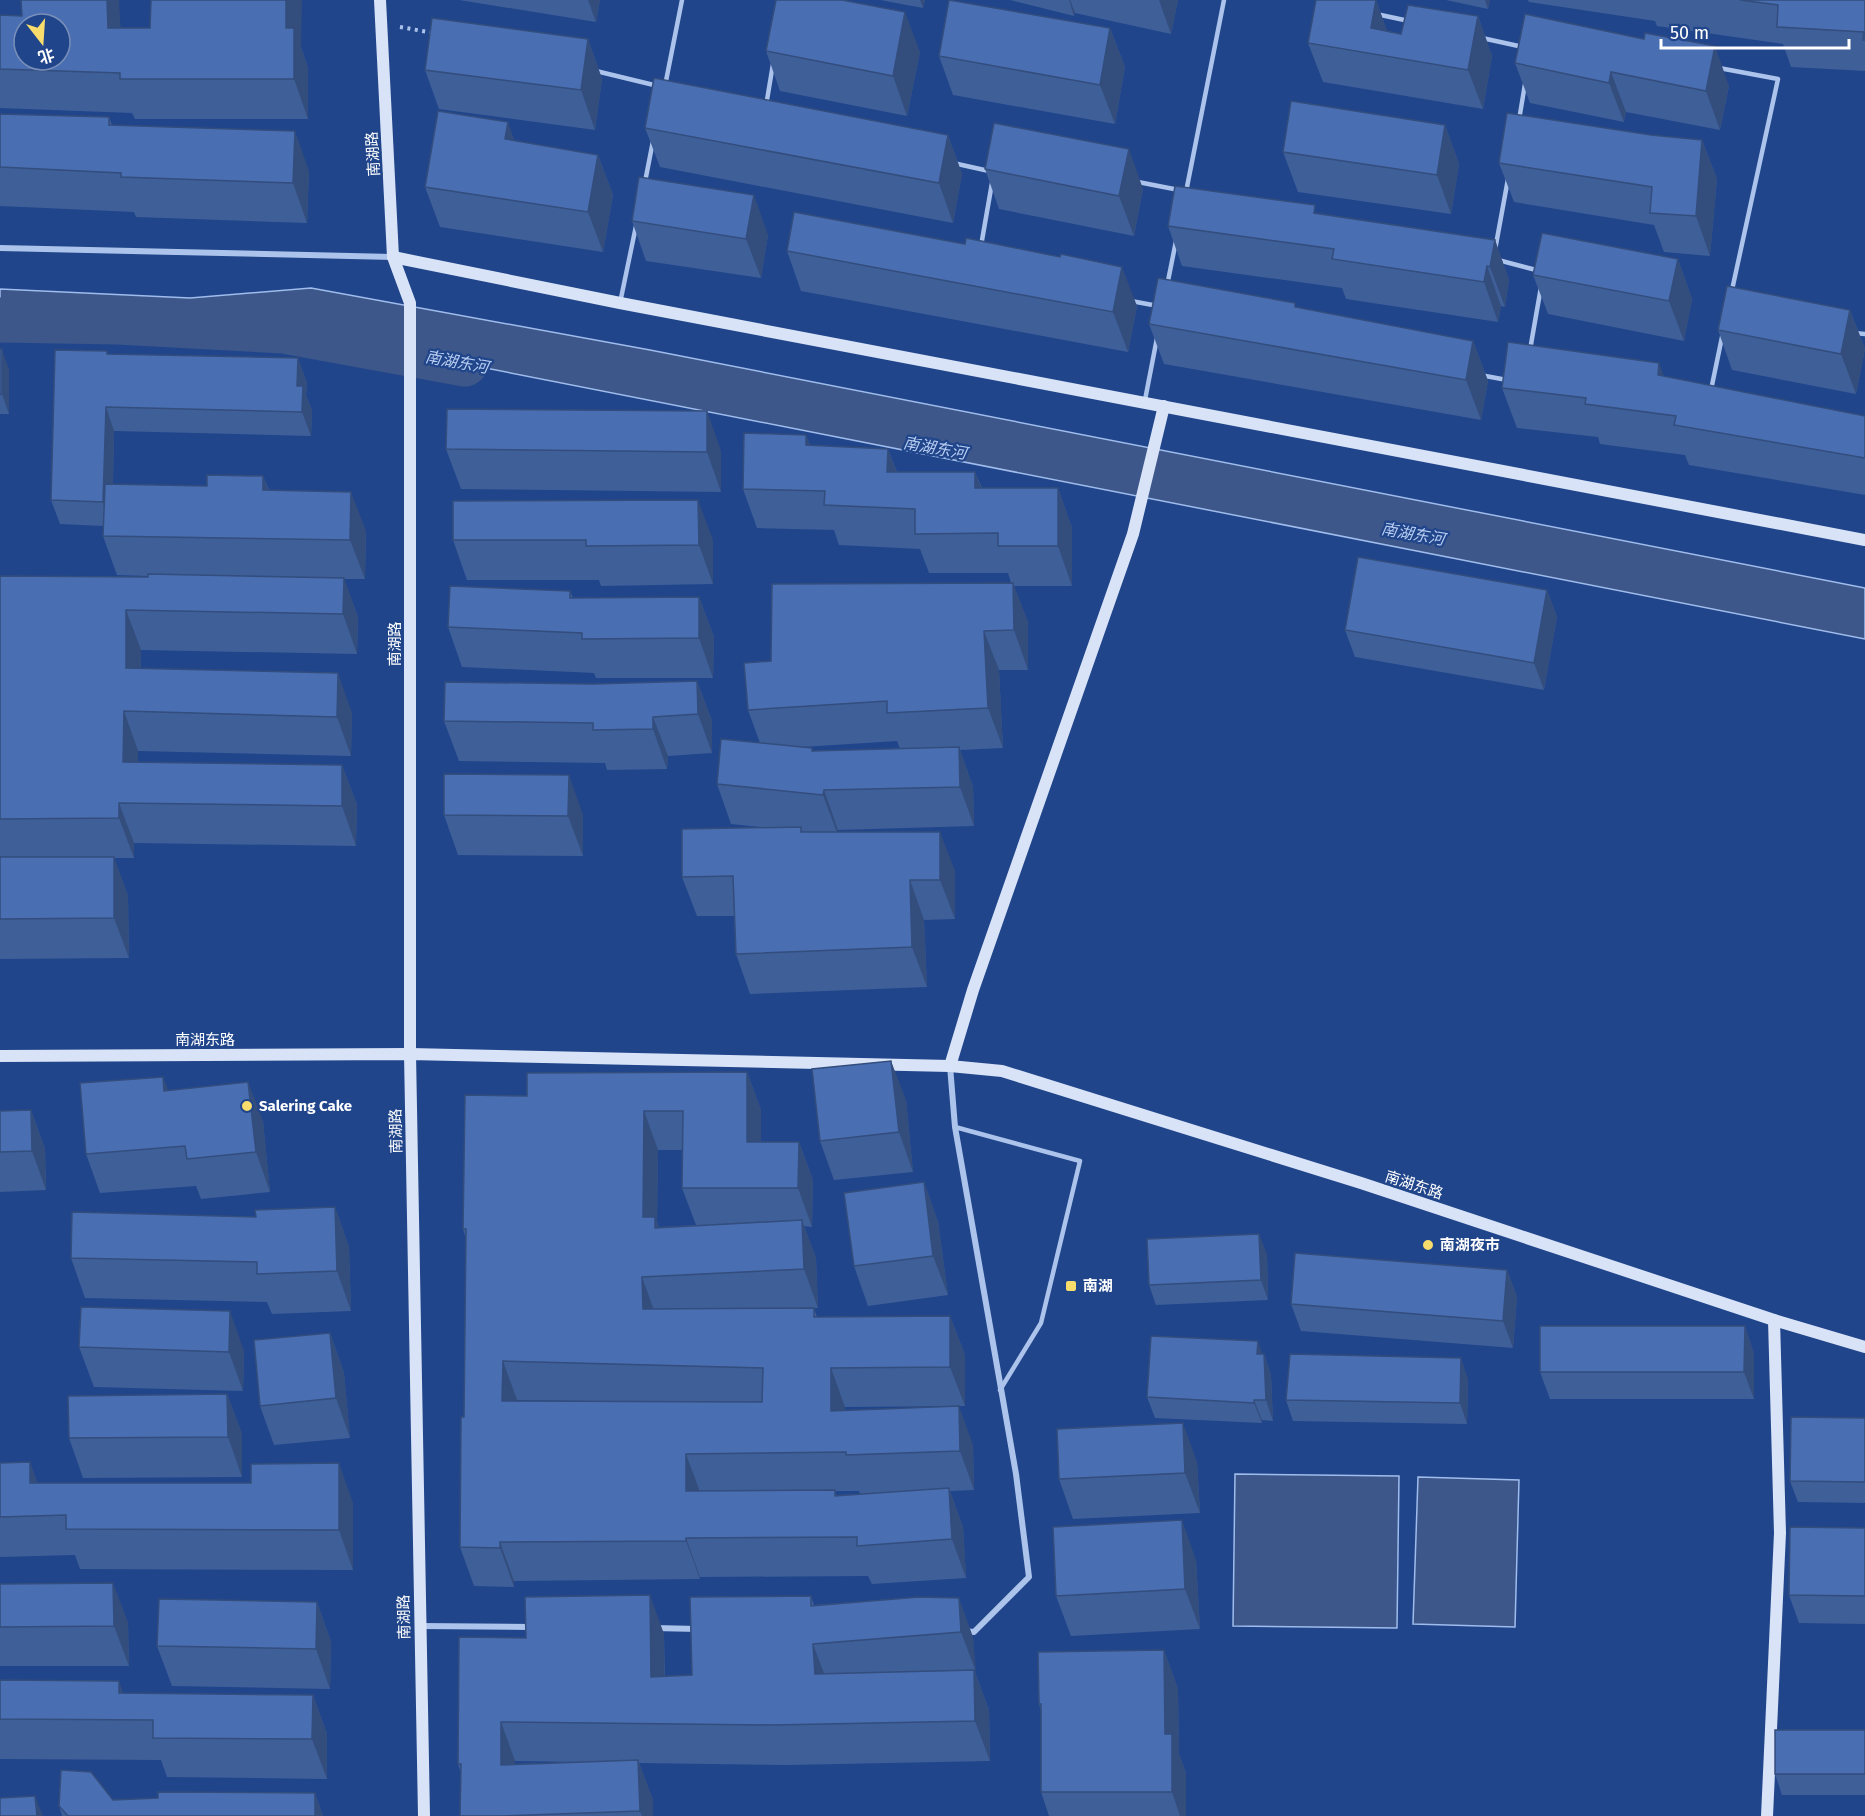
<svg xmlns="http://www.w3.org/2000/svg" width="1865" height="1816" viewBox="0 0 1865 1816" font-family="'Fira Sans','Noto Sans SC',sans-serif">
<rect width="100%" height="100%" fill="#20458a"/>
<g fill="#3d578a" stroke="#a0bcec" stroke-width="1.5">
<polygon points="311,288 650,350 1865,588 1865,639 241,320 0,316 0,289 190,298"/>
<polygon points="1235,1474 1399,1476 1397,1628 1233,1626"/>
<polygon points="1418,1477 1519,1480 1515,1627 1413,1624"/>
</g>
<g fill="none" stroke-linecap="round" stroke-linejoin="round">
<polyline stroke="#3d578a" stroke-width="45" points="0,320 118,322 284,331 465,364"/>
<polyline stroke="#acc3eb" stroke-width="4" stroke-dasharray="3 4.5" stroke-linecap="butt" points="400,27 434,33"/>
<g stroke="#acc3eb" stroke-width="4.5">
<polyline points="1376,14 1409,21"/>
<polyline points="1482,38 1523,47"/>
<polyline points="1719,68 1778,79 1732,290"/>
<polyline points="596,71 658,86"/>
<polyline points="665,86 682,0"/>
<polyline points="766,106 773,64"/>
<polyline points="1519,120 1525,84"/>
<polyline points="953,163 989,171"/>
<polyline points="645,182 653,141"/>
<polyline points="1138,182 1179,190"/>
<polyline points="1186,192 1224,0"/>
<polyline points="981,246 992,183"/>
<polyline points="1495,250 1508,179"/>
<polyline points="1498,260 1540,271"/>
<polyline points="1167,286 1176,241"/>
<polyline points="1131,301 1158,306"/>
<polyline points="620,303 636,226"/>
<polyline points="1854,333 1865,334"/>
<polyline points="1530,350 1541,287"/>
<polyline points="1480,375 1507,380"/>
<polyline points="1711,390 1722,337"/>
<polyline points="1145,400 1157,338"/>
<polyline points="955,1127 1080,1161 1041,1323 1000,1390"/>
</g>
<g stroke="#acc3eb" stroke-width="6">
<polyline points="0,248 393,257"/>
<polyline points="950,1066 955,1127 1016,1474 1029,1577 974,1632 963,1631"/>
<polyline points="420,1626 533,1627"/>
<polyline points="654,1628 698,1629"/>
</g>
<g stroke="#d8e3f8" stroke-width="12">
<polyline points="380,0 393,257 410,303 410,1054 424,1816"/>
<polyline points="393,257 620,303 1865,540"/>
<polyline points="0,1056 410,1054 950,1066 1002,1071 1361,1183 1774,1320 1865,1347"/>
<polyline points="950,1066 973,990 1133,534 1164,406"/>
<polyline points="1767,1816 1780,1533 1774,1320"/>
</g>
</g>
<g fill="#3f5f99" fill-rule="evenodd">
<polygon points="459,0 600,0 596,22"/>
<polygon points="880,0 925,0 923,8"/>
<polygon points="1010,0 1178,0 1171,34 1075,13 1074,16"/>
<polygon points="1376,0 1387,31 1401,34 1478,16 1492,56 1483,109 1323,82 1308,43"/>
<polygon points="1446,0 1490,0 1488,9"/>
<polygon points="1528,0 1865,0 1865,71 1791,67 1783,44 1657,26 1655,21 1529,2"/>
<polygon points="1525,14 1729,86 1720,130 1626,112 1624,122 1530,103 1515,63"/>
<polygon points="0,15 301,47 308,68 308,119 135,119 132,113 0,108"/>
<polygon points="1110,28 1125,67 1115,124 953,95 939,56"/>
<polygon points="588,39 602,79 595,130 439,109 425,70"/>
<polygon points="766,51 920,52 907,116 780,91"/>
<polygon points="0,114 109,117 112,125 309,171 307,223 136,217 134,212 0,206"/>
<polygon points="1445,125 1459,164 1451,214 1298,192 1283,152"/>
<polygon points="645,128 948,135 962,174 953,223 660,167"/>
<polygon points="1651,135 1702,140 1717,179 1710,256 1664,252 1654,225 1514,202 1499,163"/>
<polygon points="514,141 598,155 613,195 603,252 440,227 425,187"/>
<polygon points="985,169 1143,189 1134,236 999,209"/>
<polygon points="1317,213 1495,240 1509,280 1505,307 1501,306 1498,322 1346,299 1342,288 1182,266 1168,226"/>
<polygon points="632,221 768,235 761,278 646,261"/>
<polygon points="965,244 1060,257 1137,306 1128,352 801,291 787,251"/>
<polygon points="1678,259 1692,299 1684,341 1548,314 1533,275"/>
<polygon points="1296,307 1473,341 1488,381 1481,420 1164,364 1149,324"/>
<polygon points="1850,310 1865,349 1856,394 1732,370 1718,330"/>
<polygon points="0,349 9,370 9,414 0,414"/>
<polygon points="108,354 298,358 307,383 306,395 312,410 311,436 114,431 113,484 207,486 263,476 269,490 366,531 365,579 344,579 358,617 357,654 141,650 141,668 352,713 351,756 138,751 138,763 342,765 357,805 356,846 134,843 134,858 114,858 128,896 129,958 0,959 0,576 148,577 148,576 117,575 103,536 103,526 60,524 51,500"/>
<polygon points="1664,377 1865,416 1865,495 1689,465 1685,455 1600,444 1598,437 1517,428 1502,388"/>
<path d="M806 435 810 445 888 449 897 472H975L982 488H1058L1072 528V586H1014L1028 622V670H999L1003 748 960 750 973 787 974 826 838 830V832L955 871V919L924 920 927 987 750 994 736 954 734 916H697L682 877 770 828 731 824 717 784 760 743 748 710 771 661 1011 583 1008 573H929L920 549 839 545 834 530 757 528 743 489ZM897 741 900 749 813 751 802 747Z"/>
<polygon points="446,449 721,451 721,492 461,489"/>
<polygon points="453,540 713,540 713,584 601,586 599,580 467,580"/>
<polygon points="1547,590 1557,617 1544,690 1355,657 1345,630"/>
<polygon points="570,591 573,598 699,597 714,637 713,678 596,678 594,673 462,667 448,627"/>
<polygon points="697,681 712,721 712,753 668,756 667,769 607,770 605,763 459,761 444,721 593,684"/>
<polygon points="444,815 583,815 583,856 458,855"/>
<path d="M747 1072 761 1110V1142H799L813 1180 812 1227 804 1226 816 1258 818 1308H814L817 1317 950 1316 965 1355V1406L845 1407V1410L973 1445 974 1490 950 1491 963 1527 966 1578 872 1584 868 1576 700 1577V1579L514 1581V1587L474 1586 460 1547 464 1417 466 1239 463 1229 527 1096ZM658 1150H682V1188L696 1225 659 1227 657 1222ZM517 1400 588 1401H517ZM835 1491H859L860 1494 836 1495Z"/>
<polygon points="163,1077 168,1091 263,1121 270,1192 201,1199 196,1186 100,1193 86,1154"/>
<polygon points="906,1100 913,1172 834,1180 820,1141"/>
<polygon points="31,1110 45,1149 46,1190 0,1192 0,1111"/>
<polygon points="924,1182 938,1222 948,1295 868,1306 854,1266"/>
<polygon points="335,1207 349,1247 351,1311 272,1314 267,1302 85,1298 71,1258 256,1217"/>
<polygon points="1267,1254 1268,1300 1156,1305 1149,1285"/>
<polygon points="1507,1270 1517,1297 1513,1348 1301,1331 1291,1304"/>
<polygon points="1745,1326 1754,1354 1754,1399 1550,1399 1540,1372"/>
<polygon points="330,1333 344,1373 350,1438 274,1445 260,1406"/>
<polygon points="79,1347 244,1351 243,1391 94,1387"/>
<polygon points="1262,1354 1264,1354 1271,1375 1273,1421 1262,1420 1262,1423 1155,1418 1147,1397"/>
<polygon points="1468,1379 1467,1424 1293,1421 1286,1400"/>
<polygon points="227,1394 242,1434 242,1477 83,1478 69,1438"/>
<polygon points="1865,1418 1865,1503 1798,1502 1790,1481"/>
<polygon points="30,1462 37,1483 353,1503 353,1570 80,1569 75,1555 0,1557 0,1463"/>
<polygon points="1197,1462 1200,1513 1073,1519 1059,1479"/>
<polygon points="1865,1528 1865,1624 1799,1623 1789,1595"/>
<polygon points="1196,1560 1200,1629 1071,1636 1056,1596"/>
<polygon points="0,1584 128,1622 129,1666 0,1666"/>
<path d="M811 1596 814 1605 919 1597 973 1637 975 1672 989 1710 990 1761 789 1765 639 1763 653 1800V1816H460L461 1773 458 1764 526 1638 664 1634 665 1676 692 1675ZM515 1761 578 1762 515 1764Z"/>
<polygon points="317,1602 331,1642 330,1689 172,1686 157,1646"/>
<polygon points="1164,1650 1178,1689 1179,1754 1186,1773 1186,1816 1049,1816 1041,1792 1041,1711 1039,1704"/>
<polygon points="0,1680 123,1693 313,1695 327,1734 327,1779 167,1777 161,1760 0,1759"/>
<polygon points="1865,1730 1865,1795 1782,1795 1775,1774"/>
<polygon points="315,1793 323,1816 62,1816 59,1806 113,1800"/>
</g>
<g fill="#334d7d">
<polygon points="107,0 119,0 123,68 108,28"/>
<polygon points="286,0 302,0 301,47 308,68 308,119 294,79 286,28"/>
<polygon points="588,0 600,0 596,22"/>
<polygon points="920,0 925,0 923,8"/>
<polygon points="1069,0 1070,0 1075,13 1074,16"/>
<polygon points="1159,0 1178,0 1171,34"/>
<polygon points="1376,0 1390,39 1371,28"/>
<polygon points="1485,0 1490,0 1488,9"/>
<polygon points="905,12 920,52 907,116 893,76"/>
<polygon points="1478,16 1492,56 1483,109 1468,70"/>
<polygon points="1110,28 1125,67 1115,124 1100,85"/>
<polygon points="588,39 602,79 595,130 581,90"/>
<polygon points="1715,46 1729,86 1720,130 1706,91"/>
<polygon points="1611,72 1626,112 1624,122 1609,83"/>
<polygon points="508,122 522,162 505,139"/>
<polygon points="1445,125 1459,164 1451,214 1437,175"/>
<polygon points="295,131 309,171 307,223 293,183"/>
<polygon points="948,135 962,174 953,223 939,183"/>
<polygon points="1702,140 1717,179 1710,256 1696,216"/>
<polygon points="1129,149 1143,189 1134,236 1119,196"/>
<polygon points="598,155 613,195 603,252 588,212"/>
<polygon points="754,195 768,235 761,278 746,239"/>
<polygon points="1495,240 1509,280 1505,307 1490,267"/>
<polygon points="1678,259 1692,299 1684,341 1669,301"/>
<polygon points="1487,266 1501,306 1498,322 1484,282"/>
<polygon points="1122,267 1137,306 1128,352 1113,312"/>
<polygon points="1850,310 1865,349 1856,394 1841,354"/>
<polygon points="1473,341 1488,381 1481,420 1466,380"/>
<polygon points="2,349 9,370 9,414 2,394"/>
<polygon points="298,358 307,383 306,395 312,410 311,436 302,412 297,386"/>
<polygon points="1659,363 1674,403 1658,375"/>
<polygon points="106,407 114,431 112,526 103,502"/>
<polygon points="707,411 721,451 721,492 707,452"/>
<polygon points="806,435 821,474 806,445"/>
<polygon points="888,449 903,489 887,472"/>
<polygon points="975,472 990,511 975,488"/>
<polygon points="263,476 278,516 263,490"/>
<polygon points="1058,488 1072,528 1072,586 1058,546"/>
<polygon points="351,492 366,531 365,579 350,540"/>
<polygon points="698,500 713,540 713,584 699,545"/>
<polygon points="344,578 358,617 357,654 343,614"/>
<polygon points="1013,583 1028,622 1028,670 1014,630"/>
<polygon points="1547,590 1557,617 1544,690 1534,663"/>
<polygon points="699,597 714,637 713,678 699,638"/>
<polygon points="126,610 141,650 140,708 126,668"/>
<polygon points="984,631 999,670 1003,748 988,708"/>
<polygon points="338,673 352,713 351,756 337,717"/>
<polygon points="697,681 712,721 712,753 698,714"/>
<polygon points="124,711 138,751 138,802 123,762"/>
<polygon points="653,717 668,756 667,769 653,729"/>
<polygon points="959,747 973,787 974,826 960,787"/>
<polygon points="342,765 357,805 356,846 342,806"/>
<polygon points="569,775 583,815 583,856 568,816"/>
<polygon points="824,790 838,830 838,835 823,795"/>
<polygon points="119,803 134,843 134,858 119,818"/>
<polygon points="940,832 955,871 955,919 940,880"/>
<polygon points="114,857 128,896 129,958 114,918"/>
<polygon points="910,880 924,920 927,987 912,947"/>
<polygon points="891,1061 906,1100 913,1172 899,1132"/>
<polygon points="747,1072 761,1110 761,1180 747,1142"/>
<polygon points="163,1077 178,1116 164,1091"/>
<polygon points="248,1082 263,1121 270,1192 256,1152"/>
<polygon points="31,1110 45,1149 46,1190 32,1151"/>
<polygon points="644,1111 658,1150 657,1222 669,1256 643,1217"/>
<polygon points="799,1142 813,1180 812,1227 798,1188"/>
<polygon points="924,1182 938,1222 948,1295 933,1256"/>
<polygon points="335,1207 349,1247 351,1311 337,1271"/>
<polygon points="802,1220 816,1258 818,1308 804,1269"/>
<polygon points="1259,1234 1267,1254 1268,1300 1261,1280"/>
<polygon points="1507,1270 1517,1297 1513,1348 1503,1321"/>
<polygon points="642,1277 656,1316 643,1309"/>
<polygon points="230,1311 244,1351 243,1391 229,1352"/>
<polygon points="950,1316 965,1355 965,1406 950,1367"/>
<polygon points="1745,1326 1754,1354 1754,1399 1744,1372"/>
<polygon points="330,1333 344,1373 350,1438 336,1398"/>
<polygon points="1258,1341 1264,1359 1264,1354 1271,1375 1273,1421 1266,1400 1257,1354"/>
<polygon points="1461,1358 1468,1379 1467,1424 1460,1403"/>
<polygon points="503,1361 517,1400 517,1440 502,1401"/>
<polygon points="831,1368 845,1407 845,1449 831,1411"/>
<polygon points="227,1394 242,1434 242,1477 228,1437"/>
<polygon points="1254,1400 1262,1420 1262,1423 1254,1403"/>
<polygon points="959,1406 973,1445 974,1490 960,1451"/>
<polygon points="1183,1423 1197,1462 1200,1513 1185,1473"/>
<polygon points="686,1454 700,1492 686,1491"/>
<polygon points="30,1462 44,1502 30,1483"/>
<polygon points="339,1463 353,1503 353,1570 339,1530"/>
<polygon points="949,1488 963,1527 966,1578 952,1539"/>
<polygon points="1182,1520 1196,1560 1200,1629 1185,1589"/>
<polygon points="686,1538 700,1577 700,1579 686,1541"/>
<polygon points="500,1542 514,1581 514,1587 500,1548"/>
<polygon points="113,1583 128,1622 129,1666 114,1626"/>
<polygon points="650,1595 664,1634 665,1717 651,1677"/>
<polygon points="959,1598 973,1637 976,1672 961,1632"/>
<polygon points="317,1602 331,1642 330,1689 316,1649"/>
<polygon points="813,1644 828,1684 815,1674"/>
<polygon points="1164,1650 1178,1689 1179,1754 1186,1773 1186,1816 1180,1816 1172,1792 1165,1734"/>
<polygon points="974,1670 989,1710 990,1761 975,1721"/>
<polygon points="119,1681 133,1720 119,1693"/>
<polygon points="313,1695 327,1734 327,1779 312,1739"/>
<polygon points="501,1722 515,1761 515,1805 501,1765"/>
<polygon points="638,1760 653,1800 653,1816 642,1816 640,1811"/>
<polygon points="315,1793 323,1816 315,1816"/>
<polygon points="35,1796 43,1816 37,1816"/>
</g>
<g fill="#496eb2" stroke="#334d7d" stroke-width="1.5" fill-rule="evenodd">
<path d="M21 0H107L108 28H150L151 0H286V28H294V79H120V73L0 69V15L22 16ZM24 24H60V60H24Z"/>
<polygon points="776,0 842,0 905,12 893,76 766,51"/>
<polygon points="949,0 1110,28 1100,85 939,56"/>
<polygon points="1316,0 1376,0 1371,28 1401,34 1408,5 1478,16 1468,70 1308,43"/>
<polygon points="1740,0 1865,0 1865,40 1863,40 1864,32 1777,27 1778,5"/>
<polygon points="1525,14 1644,39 1645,33 1715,46 1706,91 1611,72 1609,83 1515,63"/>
<polygon points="432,18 588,39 581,90 425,70"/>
<polygon points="654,78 948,135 939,183 645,128"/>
<polygon points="1291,101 1445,125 1437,175 1283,152"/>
<polygon points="438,111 508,122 505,139 598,155 588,212 425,187"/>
<polygon points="1507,113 1651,135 1702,140 1696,216 1650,213 1652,187 1499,163"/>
<polygon points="0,114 109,117 109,125 295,131 293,183 121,177 121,173 0,167"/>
<polygon points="994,123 1129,149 1119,196 985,169"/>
<polygon points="639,177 754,195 746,239 632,221"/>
<polygon points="1175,186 1315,205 1314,213 1495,240 1490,267 1487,266 1484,282 1332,259 1334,249 1168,226"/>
<polygon points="794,212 965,244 966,238 1060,257 1061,254 1122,267 1113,312 787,251"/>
<polygon points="1542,233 1678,259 1669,301 1533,275"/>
<polygon points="1158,278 1295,303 1295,307 1473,341 1466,380 1149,324"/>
<polygon points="1727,286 1850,310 1841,354 1718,330"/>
<polygon points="1508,342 1659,363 1658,375 1865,416 1865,458 1674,425 1676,416 1585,404 1586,398 1502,388"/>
<rect x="0" y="349" width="2" height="45"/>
<polygon points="55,350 107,351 107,354 298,358 297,386 303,386 302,412 106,407 103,502 51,500"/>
<polygon points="447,409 707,411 707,452 446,449"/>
<polygon points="744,433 806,435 806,445 888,449 887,472 975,472 975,488 1058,488 1058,546 998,546 998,533 915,534 915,509 824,505 825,491 743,489"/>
<polygon points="207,475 263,476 263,490 351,492 350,540 103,536 105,484 207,486"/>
<polygon points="698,500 699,545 586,546 586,540 453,540 453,501"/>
<polygon points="1358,557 1547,590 1534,663 1345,630"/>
<polygon points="148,574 344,578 343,614 126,610 126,668 338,673 337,717 124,711 123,762 342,765 342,806 119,803 119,818 0,819 0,576 148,577"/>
<polygon points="1013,583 1014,630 984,631 988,708 887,713 887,701 748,710 744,663 771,661 772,584"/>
<polygon points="450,586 570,591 570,598 699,597 699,638 582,639 582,633 448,627"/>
<polygon points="697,681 698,714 653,717 653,729 593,730 593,723 444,721 445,682 593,684"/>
<polygon points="721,739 812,748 812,751 959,747 960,787 824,790 823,795 717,784"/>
<polygon points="444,774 569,775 568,816 444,815"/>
<polygon points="801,827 801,832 940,832 940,880 910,880 912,947 736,954 733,876 682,877 682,829"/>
<polygon points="0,857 114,857 114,918 0,919"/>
<polygon points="891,1061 899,1132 820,1141 812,1069"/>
<path d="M747 1072V1142H799L798 1188H682L683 1111H644L643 1217H655V1228L802 1220 804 1269 642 1277 643 1309 814 1308V1317L950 1316V1367L831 1368V1411L959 1406 960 1451 846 1455V1452L686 1454V1491L835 1490V1496L949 1488 952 1539 857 1546V1537L686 1538V1541L500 1542V1548L460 1547 461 1417H464L466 1229H463L465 1095 527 1096V1073ZM503 1361 763 1368 762 1402 502 1401Z"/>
<polygon points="163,1077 164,1091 248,1082 256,1152 187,1159 185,1146 86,1154 80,1083"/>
<polygon points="31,1110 32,1151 0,1152 0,1111"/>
<polygon points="924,1182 933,1256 854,1266 844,1193"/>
<polygon points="335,1207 337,1271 257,1274 257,1262 71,1258 72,1212 256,1217 255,1210"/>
<polygon points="1259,1234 1261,1280 1149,1285 1147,1239"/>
<polygon points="1295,1253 1507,1270 1503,1321 1291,1304"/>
<polygon points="81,1307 230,1311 229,1352 79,1347"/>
<polygon points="1540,1326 1745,1326 1744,1372 1540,1372"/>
<polygon points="330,1333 336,1398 260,1406 254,1340"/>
<polygon points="1151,1336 1258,1341 1257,1354 1264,1354 1266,1400 1254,1400 1254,1403 1147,1397"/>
<polygon points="1290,1354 1461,1358 1460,1403 1286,1400"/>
<polygon points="227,1394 228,1437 69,1438 68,1396"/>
<polygon points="1791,1417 1865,1418 1865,1482 1790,1481"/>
<polygon points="1183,1423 1185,1473 1059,1479 1057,1429"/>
<polygon points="30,1462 30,1483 251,1483 251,1464 339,1463 339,1530 66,1529 66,1515 0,1517 0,1463"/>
<polygon points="1182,1520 1185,1589 1056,1596 1053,1527"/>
<polygon points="1790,1527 1865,1528 1865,1596 1789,1595"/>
<polygon points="113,1583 114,1626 0,1627 0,1584"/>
<polygon points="650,1595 651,1677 692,1675 690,1597 811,1596 811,1606 919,1597 959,1598 961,1632 813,1644 815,1674 974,1670 975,1721 774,1725 501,1722 501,1765 638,1760 640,1811 500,1816 460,1816 461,1764 458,1764 459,1637 526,1638 525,1597"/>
<polygon points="159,1599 317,1602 316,1649 157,1646"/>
<polygon points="1164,1650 1165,1734 1172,1734 1172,1792 1041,1792 1041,1704 1039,1704 1038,1652"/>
<polygon points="0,1680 119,1681 119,1693 313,1695 312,1739 153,1738 153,1720 0,1719"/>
<rect x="1775" y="1730" width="90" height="44"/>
<polygon points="61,1770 91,1772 113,1800 158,1798 158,1792 315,1793 315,1816 68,1816 59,1806"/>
<polygon points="35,1796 37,1816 0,1816 0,1798"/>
</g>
<g fill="#f8dd6d" stroke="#20458a" stroke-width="2">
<circle cx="247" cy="1106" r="6"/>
<circle cx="1428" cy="1245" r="6"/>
<rect x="1065" y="1280" width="12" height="12" rx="3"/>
</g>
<g text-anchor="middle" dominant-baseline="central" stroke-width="4.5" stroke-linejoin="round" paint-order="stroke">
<g font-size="15" fill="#fff" stroke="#20458a">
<text transform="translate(373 154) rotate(-93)">南湖路</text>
<text transform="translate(395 644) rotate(-90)">南湖路</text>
<text x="205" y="1040">南湖东路</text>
<text transform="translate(396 1131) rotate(-91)">南湖路</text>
<text transform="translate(1414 1185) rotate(18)">南湖东路</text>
<text transform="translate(404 1617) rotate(-91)">南湖路</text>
</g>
<g font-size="15" font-weight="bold" fill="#fff" stroke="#20458a" text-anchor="start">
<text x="259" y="1106">Salering Cake</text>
<text x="1440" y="1245">南湖夜市</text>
<text x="1083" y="1286">南湖</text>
</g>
<g font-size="16" font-style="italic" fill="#b8cdf2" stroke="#20458a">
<text transform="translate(457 362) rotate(10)">南湖东河</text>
<text transform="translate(935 448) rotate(10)">南湖东河</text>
<text transform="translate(1413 534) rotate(10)">南湖东河</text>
</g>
</g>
<g transform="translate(42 42) rotate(163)"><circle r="28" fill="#20458a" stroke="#798fb9" stroke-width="1.5"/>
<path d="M0-4.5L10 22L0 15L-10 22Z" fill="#f8dd6d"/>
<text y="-9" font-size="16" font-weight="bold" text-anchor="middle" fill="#ffffff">北</text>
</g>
<path d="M1661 39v9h188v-9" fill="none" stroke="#ffffff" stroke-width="3"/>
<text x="1670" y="39" font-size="18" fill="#ffffff" stroke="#20458a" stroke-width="4.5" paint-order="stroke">50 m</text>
</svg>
